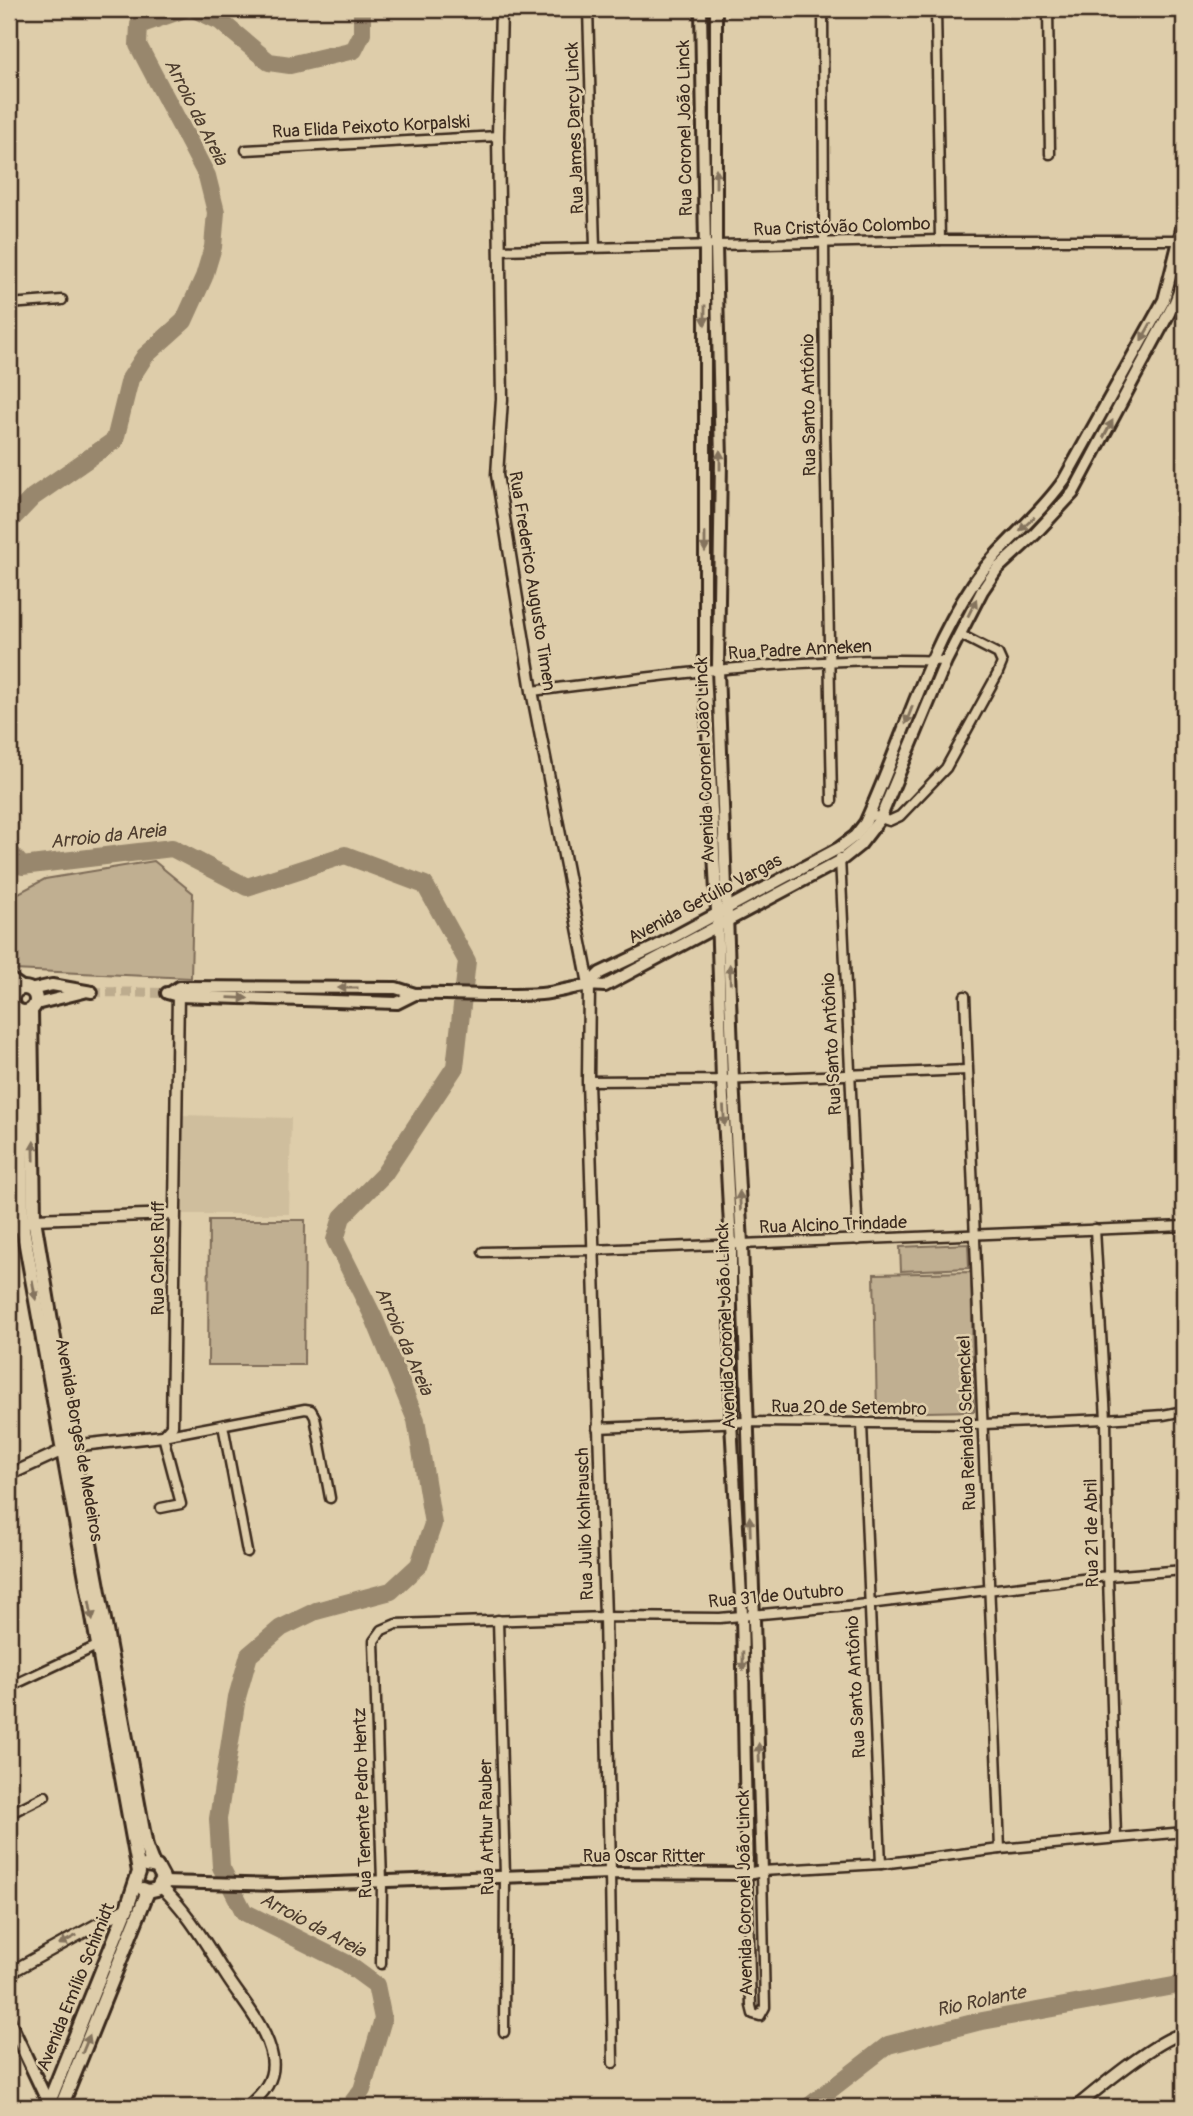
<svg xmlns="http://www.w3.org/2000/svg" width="1193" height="2116" viewBox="0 0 1193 2116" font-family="Pangolin,sans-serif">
<rect width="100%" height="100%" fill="#decdaa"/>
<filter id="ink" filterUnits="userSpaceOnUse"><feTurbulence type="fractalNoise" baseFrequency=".0143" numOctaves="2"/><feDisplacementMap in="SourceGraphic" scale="14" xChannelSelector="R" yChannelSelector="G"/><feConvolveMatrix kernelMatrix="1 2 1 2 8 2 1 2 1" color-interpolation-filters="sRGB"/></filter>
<g filter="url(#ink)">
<polygon fill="#cfbe9d" points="181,1115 291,1118 289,1214 181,1214"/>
<g fill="#c0af91" stroke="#7e6c58" stroke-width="2">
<polygon points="154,861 193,893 191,978 13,970 9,963 9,898 45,879"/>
<polygon points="209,1220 305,1220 304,1365 208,1365"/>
<polygon points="968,1244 969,1268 901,1271 900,1247"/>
<polygon points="971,1272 974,1411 877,1413 874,1274"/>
</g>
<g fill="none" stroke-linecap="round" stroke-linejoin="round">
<g stroke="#98876d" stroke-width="18">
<polyline points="194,9 220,21 269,62 290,65 354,50 362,34 362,9"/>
<polyline points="9,522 33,497 115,440 130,379 145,356 184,321 204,277 213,247 216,212 207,176 138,45 139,25 185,9"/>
<polyline points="9,851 22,866 172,848 247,887 345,855 425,885 467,961 455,1067 384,1174 342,1217 335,1240 374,1318 416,1420 433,1524 419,1565 391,1591 316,1611 281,1628 249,1655 237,1697 218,1819 221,1867 244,1912 346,1963 376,1985 383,2019 362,2090 349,2107"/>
<polyline points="808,2107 888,2045 977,2022 1184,1984"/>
</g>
<polyline stroke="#bdac8e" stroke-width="10" stroke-dasharray="10 5" stroke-linecap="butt" points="92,992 167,993"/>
<g stroke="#3b2a1e" stroke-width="13">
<g id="minor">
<polyline points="588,9 595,247"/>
<polyline points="823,9 825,430 832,801"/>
<polyline points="936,9 940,240"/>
<polyline points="1048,9 1050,154"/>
<polyline points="246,150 498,136"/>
<polyline points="501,250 940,240 1184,240"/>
<polyline points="9,304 62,300"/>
<path d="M532 691C669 675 808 655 946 661"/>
<polyline points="875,816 889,821 900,816 946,768 997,675 1002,663 998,654 961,635"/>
<polyline points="840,858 858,1240"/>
<polyline points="965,996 1000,1849"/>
<polyline points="588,1081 722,1080 967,1070"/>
<polyline points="1095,1229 1106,1419 1108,1576 1116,1837"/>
<polyline points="483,1252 592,1250 1184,1226"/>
<polyline points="862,1424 881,1864"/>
<polyline points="223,1425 247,1552"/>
<polyline points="597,1428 746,1422 984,1424 1106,1419 1163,1415 1184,1411"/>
<polyline points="161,1508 181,1504 163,1436 305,1409 311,1410 315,1417 330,1498"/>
<polyline points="498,1620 505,1876 504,2032"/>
<polyline points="9,1687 101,1644"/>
<polyline points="9,1814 45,1796"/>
<polyline points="610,1873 613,2063"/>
<polyline points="747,1874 751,2006 753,2014 760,2016 765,2007 762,1871 881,1864 1000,1849 1184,1832"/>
<polyline points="381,1964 382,1881 374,1641 382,1630 396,1624 605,1617 720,1618 868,1604 1108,1576 1184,1570"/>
</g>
</g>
<g stroke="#3b2a1e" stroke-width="15">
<g id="tertiary">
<polyline points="501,9 498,136 502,399 497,475 532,691 589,984 588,1081 605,1617 610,1873"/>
<polyline points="9,1230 34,1219 174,1214"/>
<polyline points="9,1475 72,1446 163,1436 172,1426 178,991"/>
<path d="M160 1886C188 1911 207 1946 227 1977 243 2002 267 2028 272 2057 276 2079 263 2094 247 2107"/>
<polyline points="9,1973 127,1908"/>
<path d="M1076 2107C1100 2087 1156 2040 1184 2033"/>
</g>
</g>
<g stroke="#3b2a1e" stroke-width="16">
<g id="secondary">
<polyline points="701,9 705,247 705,670 717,912 722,1080 731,1244 731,1423 742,1614 747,1874"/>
<polyline points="9,978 25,989"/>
<path d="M589 984 600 973 657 946 839 848 855 836 865 823C902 743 924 658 973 584 999 545 1037 519 1064 480L1164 300 1184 221"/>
<polyline points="9,985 13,998"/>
<polyline points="30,990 52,985 92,992"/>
<polyline points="167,993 178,996 397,1003 415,994"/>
<path d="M170 993 179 987 396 988 415 994C457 993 499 997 541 994 563 992 583 983 605 986L840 861 860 845 880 819 946 661 982 591 997 569 1035 534 1073 493 1175 302 1184 279"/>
<polyline points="36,1004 84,992"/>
<polyline points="163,1882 279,1885 610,1873 747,1874 762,1871 742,1244 733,1079 718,670 721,460 716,246 716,9"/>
<polyline points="9,2020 50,2107"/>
</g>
</g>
<g stroke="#3b2a1e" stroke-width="18">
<g id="primary">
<circle cx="24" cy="1000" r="12"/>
<polyline points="31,1010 34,1219 72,1446 146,1847 153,1865"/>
<polyline points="21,1012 22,1223 139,1872 127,1908 47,2107"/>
<polyline points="143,1889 148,1891 157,1889 163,1878 157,1867 147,1865"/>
<polyline points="61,2107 148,1891"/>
</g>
</g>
<use href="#minor" stroke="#decdaa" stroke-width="8"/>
<use href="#tertiary" stroke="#decdaa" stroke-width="10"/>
<use href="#secondary" stroke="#decdaa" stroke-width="10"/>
<use href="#primary" stroke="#decdaa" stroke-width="12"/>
</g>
<defs><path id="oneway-solid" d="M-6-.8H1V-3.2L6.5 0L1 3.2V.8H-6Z" transform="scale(1.75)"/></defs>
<g fill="#84735d">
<use href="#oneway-solid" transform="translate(716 178) rotate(-90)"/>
<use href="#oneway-solid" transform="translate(705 315) rotate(90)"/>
<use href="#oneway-solid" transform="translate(1146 332) rotate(119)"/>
<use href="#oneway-solid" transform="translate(1108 429) rotate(-62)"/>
<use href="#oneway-solid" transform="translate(720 460) rotate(-90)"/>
<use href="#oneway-solid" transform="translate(1027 524) rotate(137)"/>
<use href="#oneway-solid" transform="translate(705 542) rotate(90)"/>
<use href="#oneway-solid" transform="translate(972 608) rotate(-64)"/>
<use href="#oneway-solid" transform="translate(909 715) rotate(111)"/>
<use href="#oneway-solid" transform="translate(730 974) rotate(-92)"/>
<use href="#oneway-solid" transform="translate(348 988) rotate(-180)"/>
<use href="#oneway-solid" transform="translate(238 998) rotate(2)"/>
<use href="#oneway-solid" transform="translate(724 1116) rotate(87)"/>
<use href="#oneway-solid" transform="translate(34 1151) rotate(-91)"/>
<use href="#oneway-solid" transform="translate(740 1201) rotate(-93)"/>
<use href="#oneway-solid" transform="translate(34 1290) rotate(80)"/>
<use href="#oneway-solid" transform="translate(750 1526) rotate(-92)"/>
<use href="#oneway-solid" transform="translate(91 1611) rotate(80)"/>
<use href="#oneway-solid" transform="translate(743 1661) rotate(89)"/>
<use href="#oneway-solid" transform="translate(759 1753) rotate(-92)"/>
<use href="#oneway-solid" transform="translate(68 1940) rotate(152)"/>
<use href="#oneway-solid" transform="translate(86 2044) rotate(-68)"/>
</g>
</g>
<g text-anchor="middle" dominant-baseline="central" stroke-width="5" stroke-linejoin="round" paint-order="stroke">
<g font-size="18" fill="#3b2a1e" stroke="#decdaa">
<text transform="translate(371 127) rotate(-3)">Rua Elida Peixoto Korpalski</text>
<text transform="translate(575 128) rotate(-92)">Rua James Darcy Linck</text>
<text transform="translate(685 128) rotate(-91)">Rua Coronel João Linck</text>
<text transform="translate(842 227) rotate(-2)">Rua Cristóvão Colombo</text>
<text transform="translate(809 405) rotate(-91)">Rua Santo Antônio</text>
<text transform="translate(532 581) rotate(81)">Rua Frederico Augusto Timen</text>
<text transform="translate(800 650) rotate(-3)">Rua Padre Anneken</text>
<text transform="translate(705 760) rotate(-92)">Avenida Coronel João Linck</text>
<text transform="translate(705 899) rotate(-28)">Avenida Getúlio Vargas</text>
<text transform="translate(832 1044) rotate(-93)">Rua Santo Antônio</text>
<text transform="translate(833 1225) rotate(-2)">Rua Alcino Trindade</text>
<text transform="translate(158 1258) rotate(-90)">Rua Carlos Ruff</text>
<text transform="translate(726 1326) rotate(-92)">Avenida Coronel João Linck</text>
<text transform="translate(849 1408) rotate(1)">Rua 20 de Setembro</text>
<text transform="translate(967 1423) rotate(-92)">Rua Reinaldo Schenckel</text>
<text transform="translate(79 1440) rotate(80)">Avenida Borges de Medeiros</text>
<text transform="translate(585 1524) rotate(-92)">Rua Julio Kohlrausch</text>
<text transform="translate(1092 1533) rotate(-91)">Rua 21 de Abril</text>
<text transform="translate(776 1596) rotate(-5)">Rua 31 de Outubro</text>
<text transform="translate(856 1687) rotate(-93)">Rua Santo Antônio</text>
<text transform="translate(363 1803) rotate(-92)">Rua Tenente Pedro Hentz</text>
<text transform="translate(487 1827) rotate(-91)">Rua Arthur Rauber</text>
<text x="644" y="1856">Rua Oscar Ritter</text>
<text transform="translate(745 1893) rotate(-91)">Avenida Coronel João Linck</text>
<text transform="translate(76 1987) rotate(-68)">Avenida Emílio Schimidt</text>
</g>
<g font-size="19" font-style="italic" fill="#4e3d2e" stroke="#decdaa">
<text transform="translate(196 112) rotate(63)">Arroio da Areia</text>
<text transform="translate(108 836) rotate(-6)">Arroio da Areia</text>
<text transform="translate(404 1341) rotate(66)">Arroio da Areia</text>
<text transform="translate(313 1925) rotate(28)">Arroio da Areia</text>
<text transform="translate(981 2001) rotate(-12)">Rio Rolante</text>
</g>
</g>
<rect width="1193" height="2116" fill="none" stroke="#decdaa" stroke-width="35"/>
<rect x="18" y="18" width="1158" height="2081" fill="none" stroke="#3b2a1e" stroke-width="2.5" filter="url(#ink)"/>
</svg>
